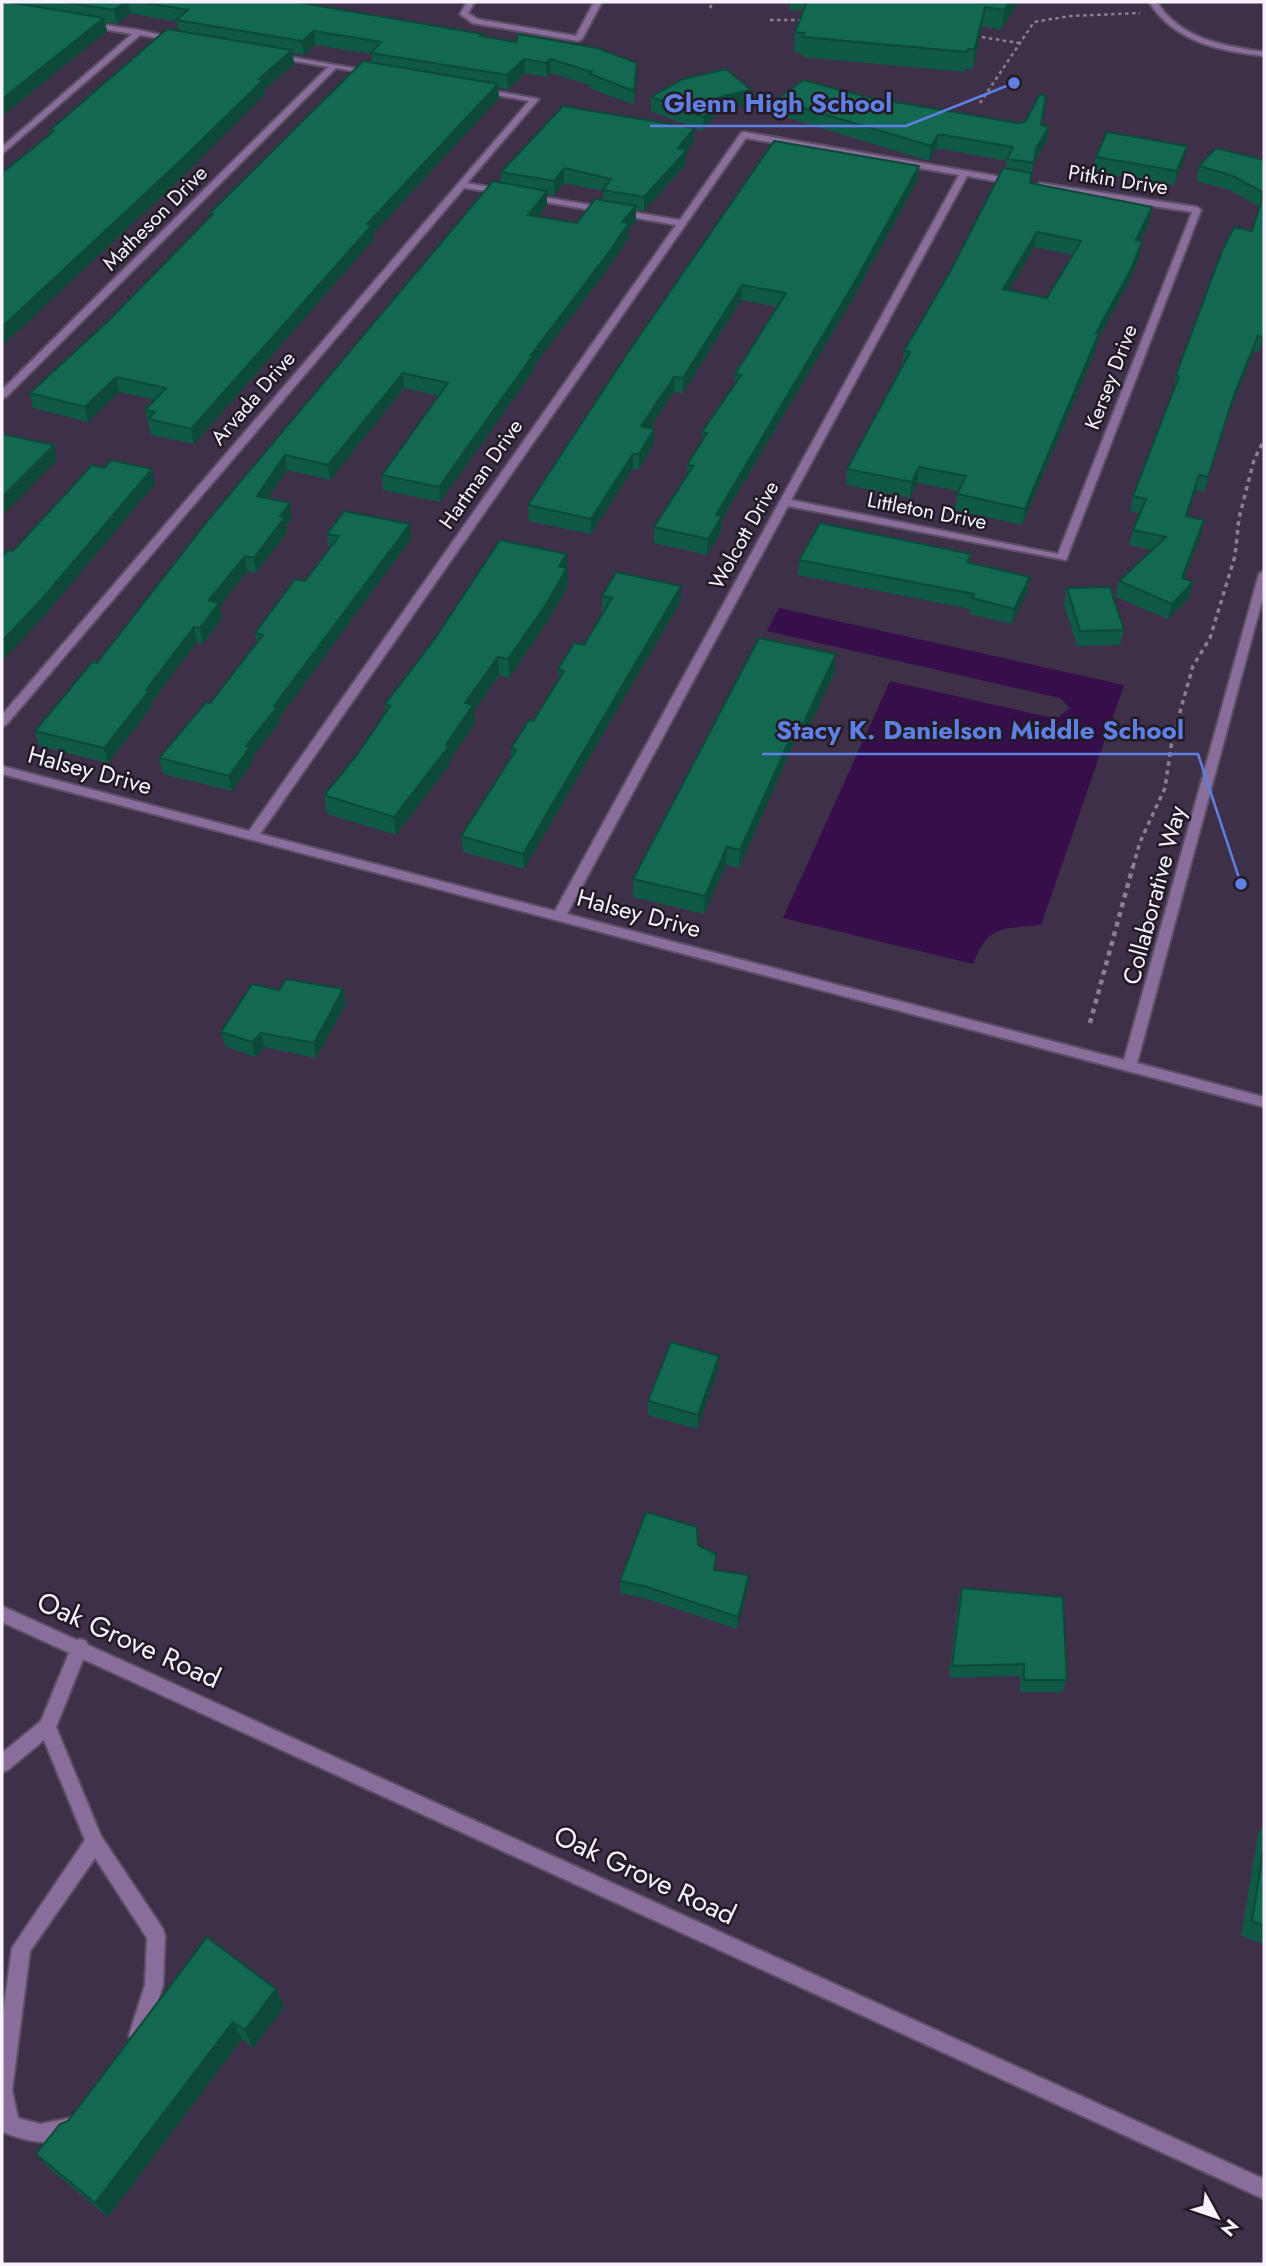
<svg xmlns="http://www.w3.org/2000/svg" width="1266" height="2266" viewBox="0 0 1266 2266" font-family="Jost,sans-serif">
<rect width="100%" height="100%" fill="#3e3048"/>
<path fill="#350e4a" d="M779 608 1124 685 1041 925C1001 929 989 924 973 964L783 918 890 681 1056 719 1070 708 1060 698 767 631Z"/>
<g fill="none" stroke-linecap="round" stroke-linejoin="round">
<g stroke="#5c4f65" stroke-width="4">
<g id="lane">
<polygon points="467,2 475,2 468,13 477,19 576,36 594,2 602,2 582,39 578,41 472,23 460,14"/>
<path d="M1149 2H1157C1180 39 1224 46 1264 52V56C1220 51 1174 42 1149 2Z"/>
<path d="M80 1639 86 1641 88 1647 56 1727 101 1836 163 1929 165 1936 163 1985 145 2042 138 2044 131 2042 129 2035 145 1985 147 1938 95 1858 30 1951 12 2090 18 2118 40 2124 71 2118 78 2121 81 2128 78 2135C52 2146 29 2143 3 2132L2 2129V2021L12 1948 85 1840 44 1740 8 1770 2 1772V1753L41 1721 74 1641Z"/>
</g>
</g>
<g stroke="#5c4f65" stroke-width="4">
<g id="street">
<polygon points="85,22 139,30 179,39 175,41 140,35 2,154 2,147 132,34 85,26"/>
<polygon points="274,54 375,72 371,74 336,68 6,397 2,398 2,390 328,67 277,58 273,56"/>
<polygon points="478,88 539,99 467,183 507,190 507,194 464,188 6,725 2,726 2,715 529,101 481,92 477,90"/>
<path d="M744 132 1019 180V184L1016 185 967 176 791 500 1058 554 1192 212 1040 189 1036 186 1040 183 1197 207 1201 210 1066 560 788 506 567 914 1124 1060 1259 574 1264 571V593L1137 1063 1264 1097V1107L2 774V766L249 831 676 225 528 199 525 198V194L680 220 741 133ZM746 138 959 175 555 911 260 834Z"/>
<polygon points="2,1606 1264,2179 1264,2199 2,1622"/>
</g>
</g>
<g stroke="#8b7f93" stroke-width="2.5" stroke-dasharray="3.5 3.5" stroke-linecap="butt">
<polyline points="710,8 713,2"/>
<polyline points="770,20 803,20"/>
<polyline points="975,36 1019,43"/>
<polyline points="980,103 1034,22 1070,16 1140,13"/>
</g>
<polyline stroke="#8b7f93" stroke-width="3.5" stroke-dasharray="4.5 4.5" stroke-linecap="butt" points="1133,867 1140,842 1165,788 1172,740 1193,666 1210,638 1235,556 1239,518 1254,460 1264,440"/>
<polyline stroke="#8b7f93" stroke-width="4.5" stroke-dasharray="5 5" stroke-linecap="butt" points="1090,1023 1133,866"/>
<use href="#lane" fill="#896e9b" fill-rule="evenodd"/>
<use href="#street" fill="#896e9b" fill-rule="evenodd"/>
</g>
<g fill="#105947" fill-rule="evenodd">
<polygon points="2,2 296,2 483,37 637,77 634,105 590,88 590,85 551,73 547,77 525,73 508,89 498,88 499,98 373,234 374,239 194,444 151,435 145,410 155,400 119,392 88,422 33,408 30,393 108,321 211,217 210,213 372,63 371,54 315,45 304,55 293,53 294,64 264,90 265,94 182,177 2,346 2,173 51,133 50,130 178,31 177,22 130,13 117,24 105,22 107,31 2,116"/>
<polygon points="790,2 1019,2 1001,30 982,26 973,69 965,69 965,72 802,57 802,53 794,52 795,32 804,10 790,10"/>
<polygon points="651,97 750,104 719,111 703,131 651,111"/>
<path d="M867 97 1017 123 1049 127 1047 141 1034 162 1030 183 1149 223 1140 241 1139 257 1129 282 1098 339 1096 349 1022 525 955 510 957 494 959 491 917 483 910 498 846 485 847 469 902 367 904 351 951 270 1006 168 1007 161 942 149H936L929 160H926L775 114 776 100ZM1034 247 1073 255 1047 298 1009 290Z"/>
<path d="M694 128V142L686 152V164L644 211 636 210V221L629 228V237L609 267 534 366V370L440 502 383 490 382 475 439 396 404 388 330 480 287 470 268 498 292 518 286 526 287 532 256 573 247 571 220 606 222 618 203 644 197 642 151 703 152 706 108 763 39 746 35 731 97 663 501 183V172ZM564 183 603 191V201L577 223 539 216 547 205V194L554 196Z"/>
<polygon points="1096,157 1184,160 1174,185 1093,172"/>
<polygon points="1264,160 1264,335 1259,352 1254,351 1230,410 1204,492 1196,490 1187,516 1204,520 1201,535 1184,578 1190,597 1168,619 1116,597 1119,581 1152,550 1129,545 1133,530 1140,514 1130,511 1133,496 1174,390 1176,375 1252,231 1260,207 1230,190 1196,181 1199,166"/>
<polygon points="919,166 918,180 852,300 722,519 721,532 707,555 654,543 654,527 687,475 687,465 702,441 702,432 735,383 735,374 778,307 741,300 683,393 674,392 650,428 654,444 639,469 633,469 591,534 529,521 528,505 627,354"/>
<polygon points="327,534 411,539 279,718 280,722 252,757 253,762 232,791 163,774 159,758 210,703 257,643 255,633 305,581 329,549"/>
<polygon points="567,554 568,586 545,625 509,678 499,675 474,711 475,723 450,760 450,764 396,835 327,814 324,795 357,755 386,712 385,704"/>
<polygon points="971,554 970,562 1030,577 1027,592 1012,624 969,614 970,609 798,575 799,560"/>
<polygon points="681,586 681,601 524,869 463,852 461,836 511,758 511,748 533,721 559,680 558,669 584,645 604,612 602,611 602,596"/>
<polygon points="1067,588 1124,630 1120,645 1077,646 1064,604"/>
<polygon points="835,672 802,742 795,741 739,868 726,865 704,914 633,897 633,879"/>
<polygon points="343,989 346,1004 316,1058 264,1047 255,1057 225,1046 221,1032 279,990"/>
<polygon points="719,1356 718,1370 697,1429 648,1415 648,1401"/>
<polygon points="698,1545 715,1570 749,1575 748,1588 737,1629 647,1599 620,1593 620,1581"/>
<polygon points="962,1588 1067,1680 1062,1692 1020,1692 1020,1676 949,1678 958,1600"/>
<polygon points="1264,1825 1264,1944 1241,1936 1258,1834"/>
<polygon points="276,1989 284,2007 253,2048 242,2039 108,2217 50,2169 36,2154 68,2121"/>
</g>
<g fill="#0d4939">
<polygon points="125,2 128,2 130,13 117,24 114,10"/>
<polygon points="1009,2 1019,2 1001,30 1004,10"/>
<polygon points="985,7 982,26 973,69 975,49"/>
<polygon points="104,18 107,31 2,116 2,99"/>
<polygon points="314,31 315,45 304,55 302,41"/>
<polygon points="292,50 294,64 264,90 265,94 182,177 2,346 2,327 259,79"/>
<polygon points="524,59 525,73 508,89 507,75"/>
<polygon points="550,59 551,73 547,77 546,63"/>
<polygon points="637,63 637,77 634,105 634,91"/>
<polygon points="498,84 499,98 373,234 374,239 194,444 191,429 367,224"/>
<polygon points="751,90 750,104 719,111 703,131 704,117 720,97"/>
<polygon points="1049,127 1047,141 1034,162 1031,177 1036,148"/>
<polygon points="694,128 694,142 686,152 686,164 644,211 644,197 678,148"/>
<polygon points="938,135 936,149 929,160 931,146"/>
<polygon points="1187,146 1184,160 1174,185 1177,171"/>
<polygon points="919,166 918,180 852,300 722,519 721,532 707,555 708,539 716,515"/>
<polygon points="564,168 564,183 554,196 554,181"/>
<polygon points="547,191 547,205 529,229 528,215"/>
<polygon points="636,206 636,221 629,228 629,237 609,267 534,366 534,370 440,502 439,487 622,222"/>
<polygon points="1152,207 1149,223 1133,255 1136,240"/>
<polygon points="1037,232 1034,247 1001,305 1003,289"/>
<polygon points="1142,241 1139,257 1129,282 1098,339 1096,349 1022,525 1025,509 1096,333"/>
<polygon points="742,285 741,300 683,393 683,378"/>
<polygon points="1258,336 1254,351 1230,410 1204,492 1234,395"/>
<polygon points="403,373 404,388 330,480 328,465"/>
<polygon points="116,377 119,392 88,422 85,407"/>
<polygon points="674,377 674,392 641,441 641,426"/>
<polygon points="654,429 654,444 639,469 639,454"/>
<polygon points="54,445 57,460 2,516 2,497"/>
<polygon points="633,454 633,469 591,534 591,519"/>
<polygon points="285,455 287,470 259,511 257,496"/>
<polygon points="919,467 917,483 910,498 912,482"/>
<polygon points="152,469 155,484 45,615 2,661 2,641"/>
<polygon points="1199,475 1196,490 1182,531 1186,516"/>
<polygon points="290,503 292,518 286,526 287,532 256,573 254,558 280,516"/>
<polygon points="1204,520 1201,535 1178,593 1182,578"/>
<polygon points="410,524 411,539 279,718 280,722 252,757 253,762 232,791 229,776 246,746 274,706"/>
<polygon points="567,554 568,586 545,625 509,678 508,659"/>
<polygon points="245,556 247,571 220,606 222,618 203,644 200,628 209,600"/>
<polygon points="1030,577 1027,592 1012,624 1014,609"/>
<polygon points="1193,582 1190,597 1168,619 1172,604"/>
<polygon points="681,586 681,601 524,869 523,854"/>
<polygon points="194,627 197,642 151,703 152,706 108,763 104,748 146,690"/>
<polygon points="836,654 835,672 802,742 803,724"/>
<polygon points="498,657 499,675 474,711 475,723 450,760 450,764 396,835 394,817 465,703"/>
<polygon points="797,723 795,741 739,868 740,850"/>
<polygon points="727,847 726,865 704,914 705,896"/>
<polygon points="343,989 346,1004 316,1058 314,1043"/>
<polygon points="261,1033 264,1047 255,1057 252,1042"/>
<polygon points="719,1356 718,1370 697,1429 698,1415"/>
<polygon points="749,1575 748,1588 737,1629 738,1617"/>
<polygon points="276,1989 284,2007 253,2048 245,2030"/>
<polygon points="233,2022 242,2039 108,2217 95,2203"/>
</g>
<g fill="#136852" stroke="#0d4939" stroke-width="2" fill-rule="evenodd">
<polygon points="2,2 9,2 104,18 2,99"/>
<polygon points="63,2 125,2 114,10"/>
<polygon points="139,2 296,2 483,34 480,36 516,42 518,34 597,48 637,63 634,91 590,74 592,72 550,59 546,63 524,59 507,75 371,53 381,42 314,31 302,41 176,20 188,10"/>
<polygon points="807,2 1009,2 1004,10 985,7 975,49 968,49 967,52 803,37 804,33 795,32"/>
<polygon points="167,29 292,50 259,79 263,80 179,162 2,327 2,176 3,175 2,175 2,173 54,131 50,130"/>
<polygon points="363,61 498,84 367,224 372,225 191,429 148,419 155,412 145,410 166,388 116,377 85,407 30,393 108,321 213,214 210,213"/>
<polygon points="726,69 751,90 720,97 704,117 651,97 683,79"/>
<polygon points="803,80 867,97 1017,123 1025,122 1040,94 1046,96 1041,125 1049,127 1036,148 1034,163 1007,159 1013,147 944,135 938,135 931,146 928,145 776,100"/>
<polygon points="563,106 694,128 678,148 687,150 644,197 603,190 611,179 564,168 554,181 501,172"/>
<polygon points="1107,132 1187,146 1177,171 1096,157"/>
<polygon points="774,141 919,166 853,285 716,515 722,516 708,539 654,527 693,466 687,465 707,433 702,432 741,375 735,374 786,293 742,285 683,378 674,377 641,426 654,429 639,454 633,454 591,519 528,505 627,354"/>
<polygon points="1216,148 1264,160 1264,332 1263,337 1258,336 1234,395 1208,477 1199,475 1186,516 1204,520 1182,578 1193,582 1172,604 1119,581 1166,537 1133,530 1146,499 1133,496 1179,376 1176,375 1222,251 1234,227 1252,231 1264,193 1233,176 1199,166"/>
<path d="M1003 168 1032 173 1030 183 1152 207 1136 240 1142 241 1132 267 1096 333H1099L1025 509 957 494 966 476 919 467 912 482 847 469 910 352 904 351 951 270ZM1037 232 1081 241 1047 298 1003 289Z"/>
<polygon points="493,181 547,191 528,215 577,223 595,199 636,206 622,222 629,223 609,252 531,355 533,355 439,487 382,475 448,383 403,373 328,465 285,455 257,496 290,503 280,516 285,517 254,558 245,556 209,600 219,603 200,628 194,627 146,690 149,691 104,748 35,731 92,662 97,663 209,519"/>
<polygon points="2,434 54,445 2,497"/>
<polygon points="111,460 152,469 41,600 2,641 2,557 8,550 13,551 92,465 104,468"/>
<polygon points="344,511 410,524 274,706 277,707 246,746 250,747 229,776 159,758 206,702 210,703 263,635 255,633 295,579 305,581 339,536 327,534"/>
<polygon points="820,523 971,554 967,562 1030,577 1014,609 972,598 974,594 799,560"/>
<polygon points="500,540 567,554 559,566 567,568 545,606 508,659 498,657 465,703 473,705 446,745 449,746 394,817 324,795 357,755 390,706 385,704 434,640"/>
<polygon points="616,572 681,586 523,854 461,836 516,750 511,748 529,720 533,721 564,671 558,669 574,643 584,645 612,598 602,596"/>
<polygon points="1110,587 1124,630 1080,631 1067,588"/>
<polygon points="759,638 836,654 803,724 797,723 740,850 727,847 705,896 633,879"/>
<polygon points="286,979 343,989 314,1043 261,1033 252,1042 221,1032 252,984 279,990"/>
<polygon points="671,1342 719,1356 698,1415 648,1401"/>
<polygon points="646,1512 697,1527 698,1545 716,1554 714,1570 749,1575 738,1617 647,1587 620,1581"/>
<polygon points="962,1588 1063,1597 1067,1680 1024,1680 1024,1664 952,1666"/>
<polygon points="1264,1846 1264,1926 1252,1921"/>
<polygon points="207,1937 276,1989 245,2030 233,2022 95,2203 36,2154 60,2124 68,2121"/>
</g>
<g text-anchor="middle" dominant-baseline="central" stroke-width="5" stroke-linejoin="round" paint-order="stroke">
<g font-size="21" fill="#f8f1fe" stroke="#221b26">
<text transform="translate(1118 180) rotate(9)">Pitkin Drive</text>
<text transform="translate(155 218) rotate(-45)">Matheson Drive</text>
<text transform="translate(1111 377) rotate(-69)">Kersey Drive</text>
<text transform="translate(253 398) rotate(-49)">Arvada Drive</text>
<text transform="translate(481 474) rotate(-55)">Hartman Drive</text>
<text transform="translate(927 511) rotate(11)">Littleton Drive</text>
<text transform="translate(744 535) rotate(-61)">Wolcott Drive</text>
</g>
<g font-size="24" fill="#f8f1fe" stroke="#221b26">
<text transform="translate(90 770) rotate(15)">Halsey Drive</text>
<text transform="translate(1154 895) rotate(-75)">Collaborative Way</text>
<text transform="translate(639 913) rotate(15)">Halsey Drive</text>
</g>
<g font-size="28" fill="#f8f1fe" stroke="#221b26">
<text transform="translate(129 1640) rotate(24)">Oak Grove Road</text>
<text transform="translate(645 1875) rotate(25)">Oak Grove Road</text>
</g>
</g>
<path fill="none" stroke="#5f7fe3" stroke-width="2.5" d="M1014 83L906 126H650M1241 884L1198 754H762"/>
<g fill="#5f7fe3" stroke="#221b26" stroke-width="2.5">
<circle cx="1014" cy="83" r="7"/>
<circle cx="1241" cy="884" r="7"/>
</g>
<g font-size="26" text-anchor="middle" font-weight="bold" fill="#5f7fe3" stroke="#221b26" stroke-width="5" stroke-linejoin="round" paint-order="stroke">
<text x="778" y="112">Glenn High School</text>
<text x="980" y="739">Stacy K. Danielson Middle School</text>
</g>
<rect width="1266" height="2266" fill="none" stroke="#f8f1fe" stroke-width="7"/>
<g transform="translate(1217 2217) rotate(130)" stroke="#221b26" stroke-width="5" paint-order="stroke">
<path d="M0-5L12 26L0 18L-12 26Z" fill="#f8f1fe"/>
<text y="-10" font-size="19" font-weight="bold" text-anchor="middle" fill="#f8f1fe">N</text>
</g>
</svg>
